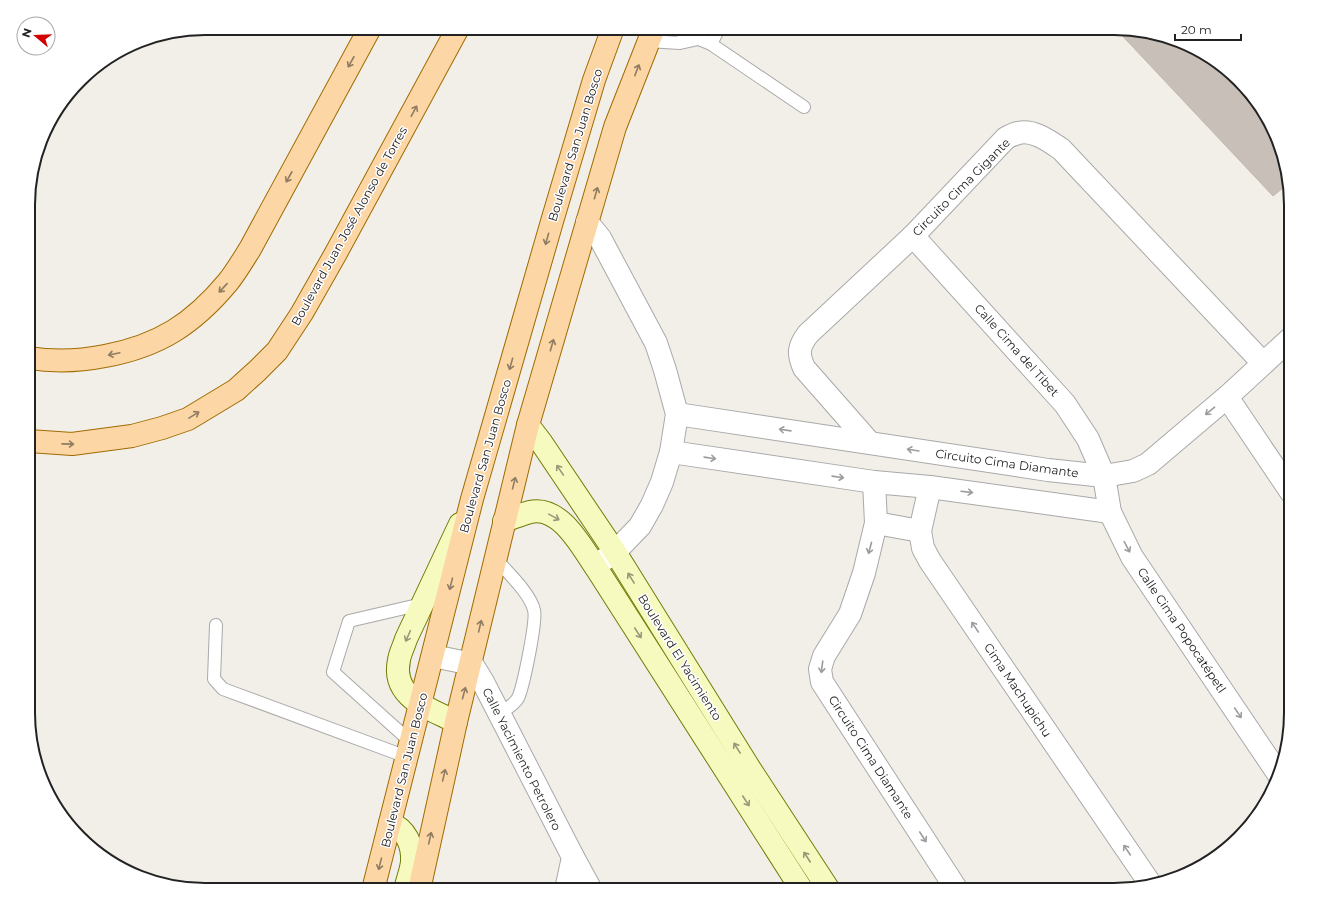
<svg xmlns="http://www.w3.org/2000/svg" width="1319" height="918" viewBox="0 0 1319 918" font-family="Montserrat,sans-serif">
<rect width="100%" height="100%" fill="#f2efe9"/>
<polygon fill="#c7bfb8" stroke="#c4b6ab" points="1115,28 1126,28 1171,37 1222,64 1273,126 1288,184 1273,196"/>
<g fill="none" stroke-linecap="round" stroke-linejoin="round">
<g stroke="#a9a9a9" stroke-width="14">
<g id="lane">
<polyline points="672,28 711,44 804,107"/>
<polyline points="648,41 680,43 698,39"/>
<polyline points="711,44 719,28"/>
<path d="M496 559C507 572 530 593 534 610 537 621 523 688 518 698 514 705 506 709 499 714"/>
<polyline points="216,625 214,679 223,689 407,757"/>
<polyline points="411,742 333,672 349,621 422,604"/>
</g>
</g>
<g stroke="#a9a9a9" stroke-width="24">
<g id="street">
<polyline points="587,222 600,238 656,343 665,370 677,414 671,452 662,482 652,505 640,526 615,552 595,566"/>
<polyline points="913,236 1065,404 1088,439 1104,476 1110,512 1132,557 1279,775"/>
<polyline points="1227,397 1291,492"/>
<polyline points="677,414 1048,470 1104,476 1133,471 1148,464 1227,397 1291,338"/>
<path d="M869 442 804 368C798 354 798 347 808 334L913 236 1006 138C1010 136 1014 134 1018 133 1033 129 1049 141 1061 149L1263 363"/>
<polyline points="671,452 874,482 930,487 1110,512"/>
<polyline points="874,482 876,523 864,573 850,614 824,656 820,669 822,682 957,890"/>
<polyline points="930,487 920,531 923,548 930,561 1149,882"/>
<polyline points="876,523 920,531"/>
<polyline points="433,656 472,664 483,682 573,857 591,890"/>
<polyline points="566,890 573,857"/>
</g>
</g>
<g stroke="#707d05" stroke-width="24">
<g id="secondary">
<polyline points="528,425 541,442 615,552 750,769 829,890"/>
<path d="M504 521C513 518 522 514 530 512 560 505 581 546 595 566L802 890"/>
<path d="M456 722C429 708 391 698 399 660 400 653 404 646 406 639L460 524"/>
<path d="M390 823C406 829 413 845 412 862 411 871 407 881 405 890"/>
</g>
</g>
<g stroke="#a06b00" stroke-width="24">
<g id="primary">
<path d="M29 358C55 362 80 361 105 356 159 346 193 324 228 282 236 272 243 260 250 249L370 28"/>
<polyline points="29,441 72,444 132,436 162,428 188,419 236,390 257,371 277,351 302,313 336,253 458,28"/>
<polyline points="373,890 472,499 553,218 594,80 613,28"/>
<polyline points="419,890 456,722 528,425 615,127 654,28"/>
</g>
</g>
<use href="#lane" stroke="#fff" stroke-width="12"/>
<use href="#street" stroke="#fff" stroke-width="22"/>
<use href="#secondary" stroke="#f7fabf" stroke-width="22"/>
<use href="#primary" stroke="#fcd6a4" stroke-width="22"/>
</g>
<defs><path id="oneway-shaft" d="M-6 0H5M1.5-3L5.5 0L1.5 3" fill="none" stroke-width="1.6" stroke-linecap="round" stroke-linejoin="round"/></defs>
<g stroke="#8f7c63">
<use href="#oneway-shaft" transform="translate(351 62) rotate(119)"/>
<use href="#oneway-shaft" transform="translate(637 70) rotate(-69)"/>
<use href="#oneway-shaft" transform="translate(414 111) rotate(-62)"/>
<use href="#oneway-shaft" transform="translate(289 177) rotate(119)"/>
<use href="#oneway-shaft" transform="translate(596 193) rotate(-74)"/>
<use href="#oneway-shaft" transform="translate(547 239) rotate(106)"/>
<use href="#oneway-shaft" transform="translate(223 288) rotate(133)"/>
<use href="#oneway-shaft" transform="translate(552 345) rotate(-74)"/>
<use href="#oneway-shaft" transform="translate(114 354) rotate(168)"/>
<use href="#oneway-shaft" transform="translate(511 364) rotate(106)"/>
<use href="#oneway-shaft" transform="translate(194 415) rotate(-31)"/>
<use href="#oneway-shaft" transform="translate(68 444) rotate(1)"/>
<use href="#oneway-shaft" transform="translate(514 483) rotate(-76)"/>
<use href="#oneway-shaft" transform="translate(451 584) rotate(104)"/>
<use href="#oneway-shaft" transform="translate(480 626) rotate(-77)"/>
<use href="#oneway-shaft" transform="translate(464 693) rotate(-75)"/>
<use href="#oneway-shaft" transform="translate(444 775) rotate(-77)"/>
<use href="#oneway-shaft" transform="translate(430 838) rotate(-77)"/>
<use href="#oneway-shaft" transform="translate(380 864) rotate(104)"/>
</g>
<g stroke="#9c9c9c">
<use href="#oneway-shaft" transform="translate(1210 411) rotate(140)"/>
<use href="#oneway-shaft" transform="translate(785 430) rotate(-172)"/>
<use href="#oneway-shaft" transform="translate(913 450) rotate(-171)"/>
<use href="#oneway-shaft" transform="translate(710 458) rotate(8)"/>
<use href="#oneway-shaft" transform="translate(838 477) rotate(8)"/>
<use href="#oneway-shaft" transform="translate(967 492) rotate(7)"/>
<use href="#oneway-shaft" transform="translate(1127 547) rotate(62)"/>
<use href="#oneway-shaft" transform="translate(870 548) rotate(105)"/>
<use href="#oneway-shaft" transform="translate(975 627) rotate(-124)"/>
<use href="#oneway-shaft" transform="translate(822 667) rotate(97)"/>
<use href="#oneway-shaft" transform="translate(1238 713) rotate(56)"/>
<use href="#oneway-shaft" transform="translate(923 837) rotate(57)"/>
<use href="#oneway-shaft" transform="translate(1127 850) rotate(-124)"/>
</g>
<g stroke="#979978">
<use href="#oneway-shaft" transform="translate(560 470) rotate(-124)"/>
<use href="#oneway-shaft" transform="translate(554 517) rotate(29)"/>
<use href="#oneway-shaft" transform="translate(631 578) rotate(-122)"/>
<use href="#oneway-shaft" transform="translate(638 633) rotate(57)"/>
<use href="#oneway-shaft" transform="translate(408 636) rotate(114)"/>
<use href="#oneway-shaft" transform="translate(737 748) rotate(-122)"/>
<use href="#oneway-shaft" transform="translate(746 801) rotate(57)"/>
<use href="#oneway-shaft" transform="translate(807 857) rotate(-123)"/>
</g>
<g text-anchor="middle" dominant-baseline="central" stroke-width="3" stroke-linejoin="round" paint-order="stroke">
<g font-size="12" fill="#222" stroke="#fff">
<text transform="translate(575 145) rotate(-73)">Boulevard San Juan Bosco</text>
<text transform="translate(961 187) rotate(-45)">Circuito Cima Gigante</text>
<text transform="translate(349 226) rotate(-61)">Boulevard Juan José Alonso de Torres</text>
<text transform="translate(1017 350) rotate(48)">Calle Cima del Tibet</text>
<text transform="translate(485 456) rotate(-74)">Boulevard San Juan Bosco</text>
<text transform="translate(1007 463) rotate(8)">Circuito Cima Diamante</text>
<text transform="translate(1182 630) rotate(56)">Calle Cima Popocatépetl</text>
<text transform="translate(680 657) rotate(58)">Boulevard El Yacimiento</text>
<text transform="translate(1018 690) rotate(56)">Cima Machupichu</text>
<text transform="translate(871 757) rotate(57)">Circuito Cima Diamante</text>
<text transform="translate(522 759) rotate(63)">Calle Yacimiento Petrolero</text>
<text transform="translate(404 770) rotate(-76)">Boulevard San Juan Bosco</text>
</g>
</g>
<path d="M0 0H1319V918H0ZM205 35H1114A170 170 0 0 1 1284 205V713A170 170 0 0 1 1114 883H205A170 170 0 0 1 35 713V205A170 170 0 0 1 205 35Z" fill="#fff" fill-rule="evenodd"/>
<path fill="none" stroke="#222" stroke-width="2" d="M205 35H1114A170 170 0 0 1 1284 205V713A170 170 0 0 1 1114 883H205A170 170 0 0 1 35 713V205A170 170 0 0 1 205 35Z"/>
<g transform="translate(36 36) rotate(289)"><circle r="19" fill="#ffffff" stroke="#a7a7a7"/>
<path d="M0-3L7 15L0 10L-7 15Z" fill="#d40000"/>
<text y="-6" font-size="11" font-weight="bold" text-anchor="middle" fill="#222222">N</text>
</g>
<path d="M1175 34v6h66v-6" fill="none" stroke="#222222" stroke-width="2"/>
<text x="1181" y="34" font-size="12" fill="#222222" stroke="#ffffff" stroke-width="3" paint-order="stroke">20 m</text>
</svg>
